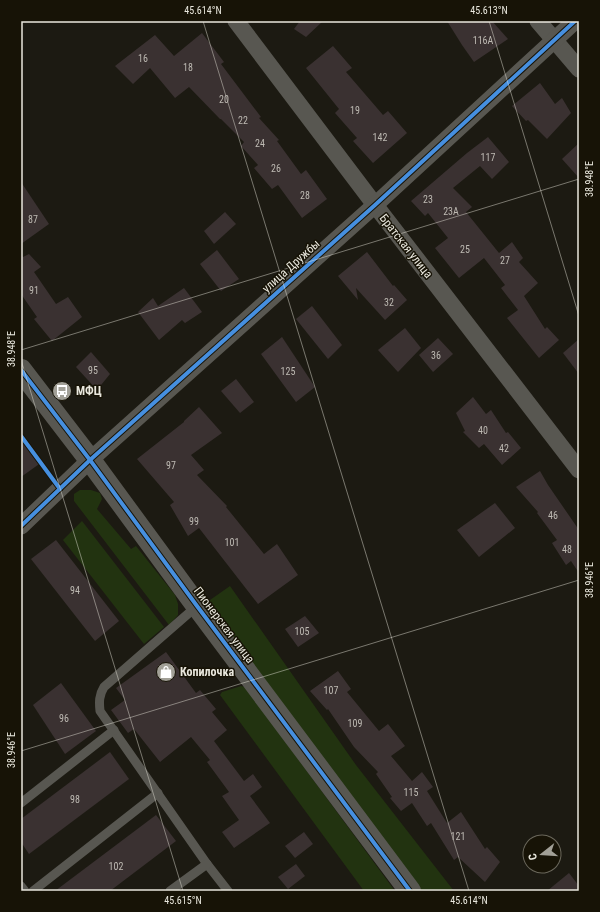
<svg xmlns="http://www.w3.org/2000/svg" width="600" height="912" viewBox="0 0 600 912" font-family="'Roboto Condensed',sans-serif">
<rect width="100%" height="100%" fill="#1c1a12"/>
<g fill="#223310">
<polygon points="80,490 91,490 100,493 102,499 97,509 131,549 136,546 175,595 178,604 178,615 169,625 74,501 74,494"/>
<polygon points="82,521 164,627 144,644 63,540"/>
<polygon points="230,586 356,765 454,891 419,891 210,607 210,600"/>
<polygon points="241,686 245,687 395,891 364,891 220,695 222,692"/>
</g>
<g fill="#3a3131">
<polygon points="300,21 323,21 306,37 294,29"/>
<polygon points="447,21 492,21 508,39 474,62 462,45"/>
<polygon points="202,33 224,62 221,64 261,117 259,118 279,140 277,141 301,174 306,170 327,199 302,218 278,185 272,189 254,168 258,165 241,146 244,142 221,119 220,119 189,87 175,98 150,68 133,84 115,66 155,35 174,56"/>
<polygon points="333,46 352,68 346,72 383,115 388,111 407,133 373,163 353,141 357,138 335,113 339,109 306,68"/>
<polygon points="540,83 555,104 562,98 571,113 547,139 528,120 526,121 512,106"/>
<polygon points="488,137 509,162 492,179 480,166 453,188 472,207 466,212 499,253 512,242 523,258 519,262 538,283 524,296 545,329 547,327 559,340 539,358 507,318 518,310 501,288 505,285 484,258 459,278 435,248 448,238 428,213 425,216 411,201 467,153"/>
<polygon points="579,143 579,178 562,159"/>
<polygon points="21,182 49,224 21,244"/>
<polygon points="225,212 236,224 214,244 204,231"/>
<polygon points="217,250 239,279 221,291 200,264"/>
<polygon points="367,252 393,286 394,285 407,300 385,320 356,288 358,300 338,276"/>
<polygon points="21,254 23,257 29,254 41,267 34,272 56,304 68,297 82,317 52,341 34,319 37,317 21,294"/>
<polygon points="184,288 202,312 185,323 182,320 159,340 138,312 153,298 158,306"/>
<polygon points="312,306 342,345 328,359 296,319"/>
<polygon points="405,328 421,348 398,372 378,350"/>
<polygon points="282,337 315,387 296,402 261,354"/>
<polygon points="438,338 453,354 433,372 419,355"/>
<polygon points="579,339 579,374 563,353"/>
<polygon points="91,352 110,374 97,390 76,367"/>
<polygon points="236,379 254,402 240,413 221,391"/>
<polygon points="473,397 486,414 491,410 506,433 508,432 521,448 502,465 484,444 479,448 463,432 465,431 456,413"/>
<polygon points="199,407 222,433 191,455 204,470 197,475 227,506 226,507 264,554 277,544 298,575 258,604 199,528 188,536 170,505 174,502 137,459 184,422 184,421"/>
<polygon points="21,433 42,462 21,477"/>
<polygon points="540,471 548,485 579,530 579,573 571,561 566,565 552,543 557,540 537,513 538,512 516,487"/>
<polygon points="495,503 515,528 479,557 457,530"/>
<polygon points="56,540 119,621 95,641 31,559"/>
<polygon points="305,616 319,633 298,647 285,629"/>
<polygon points="166,652 196,693 200,690 216,709 212,712 227,730 214,741 244,781 253,774 262,787 250,796 270,823 234,848 222,832 239,820 222,796 229,792 207,762 210,760 191,737 160,762 134,729 128,733 111,710 125,700 116,688"/>
<polygon points="338,671 351,689 347,692 379,731 388,724 405,746 391,756 412,781 422,772 433,787 427,791 447,823 461,812 485,849 487,847 500,862 485,882 458,857 454,860 431,823 427,826 412,803 401,811 390,798 392,797 376,774 378,772 354,747 328,709 327,710 310,691"/>
<polygon points="61,683 96,731 65,754 33,705"/>
<polygon points="110,752 129,779 29,854 21,842 21,819"/>
<polygon points="156,815 176,841 110,891 55,891"/>
<polygon points="304,832 313,844 295,858 285,846"/>
<polygon points="296,864 305,876 288,889 278,877"/>
<polygon points="569,873 579,886 579,891 547,891"/>
</g>
<g fill="none" stroke-linecap="round" stroke-linejoin="round">
<g stroke="#585751" stroke-width="9">
<path d="M197 606 104 687C99 695 99 702 100 711L207 864 228 891"/>
<polyline points="21,803 114,730"/>
<polyline points="21,886 25,891"/>
<polyline points="33,891 158,793"/>
<polyline points="170,891 207,864"/>
</g>
<g stroke="#585751" stroke-width="17">
<polyline points="236,21 375,205 579,470"/>
<polyline points="538,21 579,69"/>
<polyline points="21,526 90,460 375,205 575,21"/>
</g>
<polyline stroke="#585751" stroke-width="22" points="21,370 90,460 197,606 410,891"/>
<g stroke="#171306" stroke-width="6">
<g id="cycleway">
<polyline points="21,370 90,460 197,606 410,891"/>
<polyline points="21,436 60,489"/>
<polyline points="21,526 90,460 375,205 575,21"/>
</g>
</g>
<use href="#cycleway" stroke="#468fdf" stroke-width="4"/>
</g>
<path fill="none" stroke="#eae8de" stroke-width="1" stroke-opacity="0.45" d="M203 21 469 891M489 21 579 316M21 350 579 179M21 360 183 891M21 751 579 580"/>
<defs>
<g id="bus-disc" transform="scale(1)"><circle r="9.5" fill="#a2a097" stroke="#171306"/><path d="M-5-6H5V4H4V6H2V4H-2V6H-4V4H-5ZM-3.5-4V0h7V-4ZM-3.5 1.2v1.5H-2V1.2ZM2 1.2v1.5H3.5V1.2Z" fill="#fff"/></g>
<g id="shop-disc" transform="scale(1)"><circle r="9.5" fill="#a2a097" stroke="#171306"/><path d="M-5-2.5h2.3a2.7 3.5 0 0 1 5.4 0H5L5.5 6h-11ZM-1.5-2.5h3a1.5 2.3 0 0 0-3 0Z" fill="#fff"/></g>
</defs>
<g fill-rule="evenodd">
<use href="#bus-disc" x="62" y="391"/>
<use href="#shop-disc" x="166" y="672"/>
</g>
<g text-anchor="middle" dominant-baseline="central" stroke-width="3" stroke-linejoin="round" paint-order="stroke">
<g font-size="10" fill="#bebab3">
<text x="483" y="40">116А</text>
<text x="143" y="58">16</text>
<text x="188" y="67">18</text>
<text x="224" y="99">20</text>
<text x="355" y="110">19</text>
<text x="243" y="120">22</text>
<text x="380" y="137">142</text>
<text x="260" y="143">24</text>
<text x="488" y="157">117</text>
<text x="276" y="168">26</text>
<text x="305" y="195">28</text>
<text x="428" y="199">23</text>
<text x="451" y="211">23А</text>
<text x="33" y="219">87</text>
<text x="465" y="249">25</text>
<text x="505" y="260">27</text>
<text x="34" y="290">91</text>
<text x="389" y="302">32</text>
<text x="436" y="355">36</text>
<text x="93" y="370">95</text>
<text x="288" y="371">125</text>
<text x="483" y="430">40</text>
<text x="504" y="448">42</text>
<text x="171" y="465">97</text>
<text x="553" y="515">46</text>
<text x="194" y="521">99</text>
<text x="232" y="542">101</text>
<text x="567" y="549">48</text>
<text x="75" y="590">94</text>
<text x="302" y="631">105</text>
<text x="331" y="690">107</text>
<text x="64" y="718">96</text>
<text x="355" y="723">109</text>
<text x="411" y="792">115</text>
<text x="75" y="799">98</text>
<text x="458" y="836">121</text>
<text x="116" y="866">102</text>
</g>
<g font-size="12" fill="#eae8de" stroke="#171306">
<text transform="translate(406 246) rotate(52)">Братская улица</text>
<text transform="translate(291 266) rotate(-42)">улица Дружбы</text>
<text transform="translate(224 625) rotate(53)">Пионерская улица</text>
</g>
<g font-size="12" font-weight="bold" fill="#eae8de" stroke="#171306" text-anchor="start">
<text x="76" y="391">МФЦ</text>
<text x="180" y="672">Копилочка</text>
</g>
</g>
<rect width="600" height="912" fill="none" stroke="#171306" stroke-width="44"/>
<g transform="translate(542 854) rotate(253)"><circle r="19" fill="#171306" stroke="#6b685c"/>
<path d="M0-3L7 15L0 10L-7 15Z" fill="#a2a097"/>
<text y="-6" font-size="11" font-weight="bold" text-anchor="middle" fill="#eae8de">С</text>
</g>
<rect x="22" y="22" width="556" height="868" fill="none" stroke="#eae8de" stroke-width="1.5"/>
<g font-size="10" text-anchor="middle" fill="#eae8de">
<text x="203" y="14">45.614°N</text>
<text x="489" y="14">45.613°N</text>
<text transform="translate(589 179) rotate(-90)" y="4">38.948°E</text>
<text transform="translate(11 349) rotate(-90)" y="4">38.948°E</text>
<text transform="translate(589 580) rotate(-90)" y="4">38.946°E</text>
<text transform="translate(11 750) rotate(-90)" y="4">38.946°E</text>
<text x="183" y="904">45.615°N</text>
<text x="469" y="904">45.614°N</text>
</g>
</svg>
